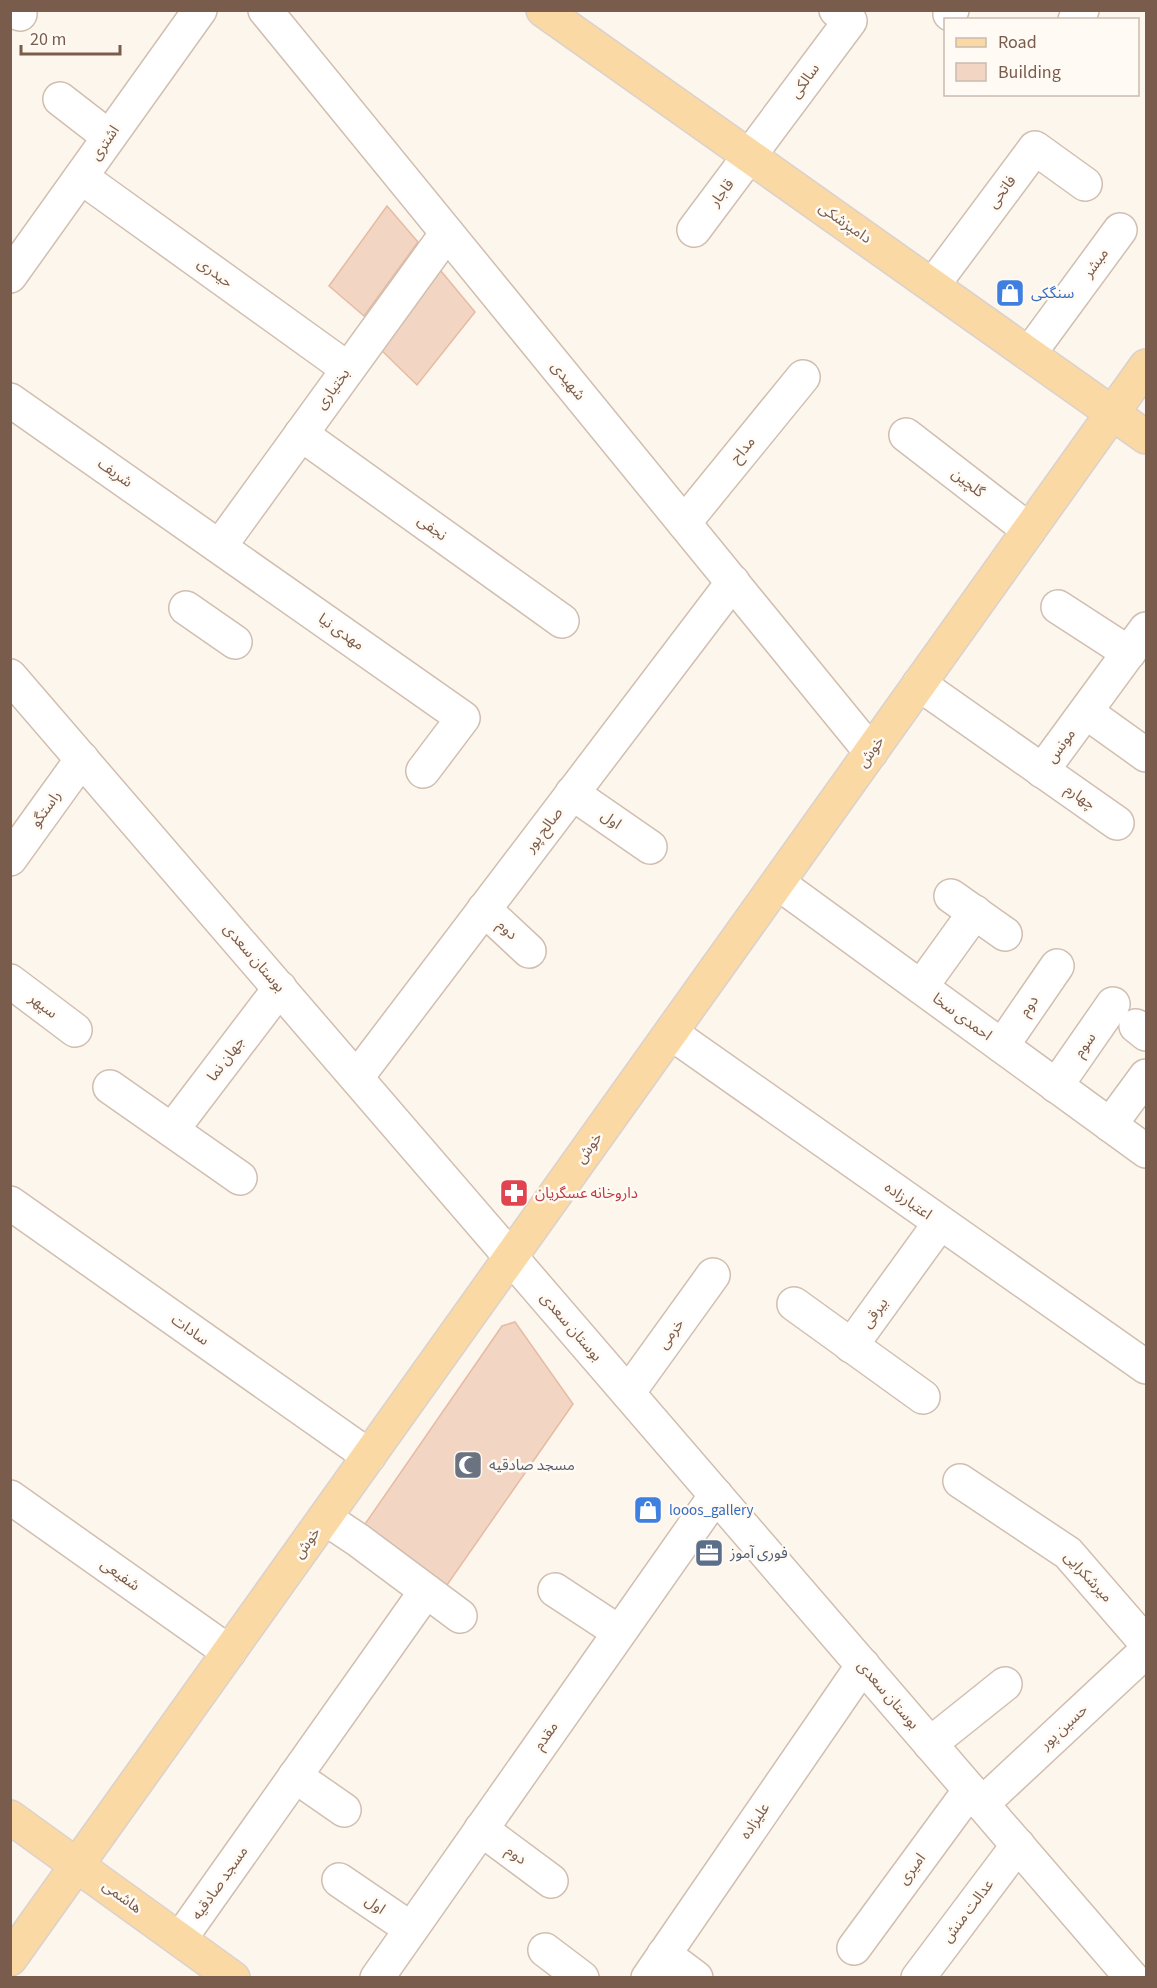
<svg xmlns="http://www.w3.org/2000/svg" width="1157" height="1988" viewBox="0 0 1157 1988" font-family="'Source Sans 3','Noto Sans Arabic',sans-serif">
<rect width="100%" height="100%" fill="#fdf6ec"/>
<g fill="#f3d5c3" stroke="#e6bba3" stroke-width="1.5">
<polygon points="387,206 418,242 364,316 329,286"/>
<polygon points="436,265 475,312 417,385 377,346"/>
<polygon points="515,1322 573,1404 447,1585 363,1527 502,1326"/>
</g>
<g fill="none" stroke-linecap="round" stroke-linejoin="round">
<g stroke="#d1beb0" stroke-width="36">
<g id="minor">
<polyline points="15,10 20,14"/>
<polyline points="265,10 871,752"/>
<polyline points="950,14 952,10"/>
<polyline points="1075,20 1082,10"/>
<polyline points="60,99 109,137"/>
<polyline points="81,177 348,369"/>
<polyline points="694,230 850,21 836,10"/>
<polyline points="10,276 200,10"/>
<polyline points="933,285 1035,148 1085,184"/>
<polyline points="1029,354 1120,230"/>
<polyline points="10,400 463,718 423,771"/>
<polyline points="301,434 562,621"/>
<polyline points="906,435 1029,530"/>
<polyline points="684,523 803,377"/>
<polyline points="220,546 447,233"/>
<polyline points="1058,607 1129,653"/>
<polyline points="186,608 235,642"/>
<polyline points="10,676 1132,1978"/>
<polyline points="919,684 1117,823"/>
<polyline points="1086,712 1146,755"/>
<polyline points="1042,771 1146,629"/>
<polyline points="572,793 650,847"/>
<polyline points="10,859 82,759"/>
<polyline points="778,883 1146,1151"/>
<polyline points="951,896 1005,934"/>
<polyline points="484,909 529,951"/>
<polyline points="10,981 75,1030"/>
<polyline points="921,987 975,912"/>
<polyline points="1136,1026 1146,1034"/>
<polyline points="671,1033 1146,1367"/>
<polyline points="1002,1046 1057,966"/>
<polyline points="357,1077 733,582"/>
<polyline points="1056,1086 1113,1004"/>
<polyline points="110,1087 240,1178"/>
<polyline points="1110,1125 1146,1076"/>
<polyline points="172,1130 280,988"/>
<polyline points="10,1203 369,1456"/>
<polyline points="794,1304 923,1397"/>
<polyline points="851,1346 940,1223"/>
<polyline points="628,1393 713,1275"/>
<polyline points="960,1481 1068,1553 1146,1643"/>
<polyline points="10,1497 229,1652"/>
<polyline points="325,1518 358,1540 460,1616"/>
<polyline points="555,1590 619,1632"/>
<polyline points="930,1744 1005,1684"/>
<polyline points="295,1776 344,1810"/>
<polyline points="982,1804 1146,1651"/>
<polyline points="481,1829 551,1881"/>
<polyline points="339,1880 411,1929"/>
<polyline points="180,1939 426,1591"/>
<polyline points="854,1948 970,1790"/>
<polyline points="545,1950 582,1978"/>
<polyline points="664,1954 696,1978"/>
<polyline points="377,1978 716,1495"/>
<polyline points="648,1978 863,1665"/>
<polyline points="918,1978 1018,1845"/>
</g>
</g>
<g stroke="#dad1cd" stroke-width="36">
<g id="major">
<polyline points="543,10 1146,437"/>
<polyline points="10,1817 233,1978"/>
<polyline points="10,1959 1146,366"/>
</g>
</g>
<use href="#minor" stroke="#fff" stroke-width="33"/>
<use href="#major" stroke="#fbd9a5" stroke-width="33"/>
</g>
<defs>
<g id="shop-square" transform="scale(1.5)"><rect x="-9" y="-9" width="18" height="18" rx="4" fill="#3f7fe0" stroke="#fffaf3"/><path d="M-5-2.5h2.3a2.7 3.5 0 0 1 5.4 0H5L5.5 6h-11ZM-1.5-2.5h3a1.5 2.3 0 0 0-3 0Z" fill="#fff"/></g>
<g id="pharmacy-square" transform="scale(1.5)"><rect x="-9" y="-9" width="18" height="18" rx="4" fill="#e0444e" stroke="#fffaf3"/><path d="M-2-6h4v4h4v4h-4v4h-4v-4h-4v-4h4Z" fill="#fff"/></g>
<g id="mosque-square" transform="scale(1.5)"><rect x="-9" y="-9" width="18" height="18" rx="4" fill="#6b7280" stroke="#fffaf3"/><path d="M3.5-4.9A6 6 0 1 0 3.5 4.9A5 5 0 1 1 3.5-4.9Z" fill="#fff"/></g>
<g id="office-square" transform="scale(1.5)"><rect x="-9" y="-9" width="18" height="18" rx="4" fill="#5c6f8a" stroke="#fffaf3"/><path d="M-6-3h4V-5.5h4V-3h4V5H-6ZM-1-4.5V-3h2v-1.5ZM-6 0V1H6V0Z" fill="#fff"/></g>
</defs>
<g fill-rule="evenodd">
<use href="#shop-square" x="1010" y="293"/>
<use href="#pharmacy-square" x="514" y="1193"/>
<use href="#mosque-square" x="468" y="1465"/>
<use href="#shop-square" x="648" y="1510"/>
<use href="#office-square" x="709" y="1553"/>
</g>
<g text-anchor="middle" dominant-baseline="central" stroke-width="5" stroke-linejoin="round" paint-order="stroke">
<g font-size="15" fill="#7a5c4d" stroke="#fffaf3">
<text transform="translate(805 81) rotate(-54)">سالکی</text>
<text transform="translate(105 143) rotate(-55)">اشتری</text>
<text transform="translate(1002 192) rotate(-53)">فاتحی</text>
<text transform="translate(722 193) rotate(-53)">قاجار</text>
<text transform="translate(845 223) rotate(35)">دامپزشکی</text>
<text transform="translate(1096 263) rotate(-54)">مبشر</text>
<text transform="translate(215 273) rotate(36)">حیدری</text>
<text transform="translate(568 381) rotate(51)">شهیدی</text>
<text transform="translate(333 389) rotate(-54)">بختیاری</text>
<text transform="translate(743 450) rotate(-51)">مداح</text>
<text transform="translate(115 473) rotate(35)">شریف</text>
<text transform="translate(968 483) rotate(38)">گلچین</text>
<text transform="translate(432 528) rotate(36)">نجفی</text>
<text transform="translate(341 632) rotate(35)">مهدی نیا</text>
<text transform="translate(1061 746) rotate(-54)">مونس</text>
<text transform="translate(871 752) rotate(-55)">خوش</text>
<text transform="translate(1080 797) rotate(35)">چهارم</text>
<text transform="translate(46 809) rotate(-55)">راستگو</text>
<text transform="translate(611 820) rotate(35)">اول</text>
<text transform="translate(544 830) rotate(-53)">صالح پور</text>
<text transform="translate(507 930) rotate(43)">دوم</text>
<text transform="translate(254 958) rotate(49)">بوستان سعدی</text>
<text transform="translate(43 1006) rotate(37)">سپهر</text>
<text transform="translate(1029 1006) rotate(-56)">دوم</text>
<text transform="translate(962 1017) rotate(36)">احمدی سخا</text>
<text transform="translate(1085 1045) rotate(-55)">سوم</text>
<text transform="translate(226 1059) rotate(-53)">جهان نما</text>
<text transform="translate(589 1148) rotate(-54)">خوش</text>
<text transform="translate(908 1201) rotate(35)">اعتبارزاده</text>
<text transform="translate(875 1313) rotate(-54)">بیرقی</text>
<text transform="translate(571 1327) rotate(49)">بوستان سعدی</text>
<text transform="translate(190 1330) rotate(35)">سادات</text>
<text transform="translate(671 1334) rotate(-54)">خرمی</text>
<text transform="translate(307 1543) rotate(-54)">خوش</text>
<text transform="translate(120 1575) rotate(35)">شفیعی</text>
<text transform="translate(1088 1577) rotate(47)">میرشکرایی</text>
<text transform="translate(888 1695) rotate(49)">بوستان سعدی</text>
<text transform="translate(1064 1727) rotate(-43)">حسین پور</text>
<text transform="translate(546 1736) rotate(-55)">مقدم</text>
<text transform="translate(755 1821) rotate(-56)">علیزاده</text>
<text transform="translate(516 1855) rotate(36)">دوم</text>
<text transform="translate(912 1869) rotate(-53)">امیری</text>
<text transform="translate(220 1883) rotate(-55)">مسجد صادقیه</text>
<text transform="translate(122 1897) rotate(36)">هاشمی</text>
<text transform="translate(375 1905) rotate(35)">اول</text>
<text transform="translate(968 1911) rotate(-53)">عدالت منش</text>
</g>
<g font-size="15" fill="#366cbe" stroke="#fffaf3" text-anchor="start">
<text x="1031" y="293">سنگکی</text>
<text x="669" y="1510">looos_gallery</text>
</g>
<g font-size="15" fill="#be3a42" stroke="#fffaf3" text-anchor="start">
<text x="535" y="1193">داروخانه عسگریان</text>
</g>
<g font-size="15" fill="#5b616d" stroke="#fffaf3" text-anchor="start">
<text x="489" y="1465">مسجد صادقیه</text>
</g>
<g font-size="15" fill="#4e5e75" stroke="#fffaf3" text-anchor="start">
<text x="730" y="1553">فوری آموز</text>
</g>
</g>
<rect width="1157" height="1988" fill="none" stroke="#7a5c4d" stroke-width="24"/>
<rect x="944" y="18" width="195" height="78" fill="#fffaf3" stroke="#cabbb1" stroke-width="1.5"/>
<rect x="956" y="38" width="30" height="9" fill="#fbd9a5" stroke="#cabbb1" stroke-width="1.5"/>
<text x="998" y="48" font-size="18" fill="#7a5c4d">Road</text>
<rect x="956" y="63" width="30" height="18" fill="#f3d5c3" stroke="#cabbb1" stroke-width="1.5"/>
<text x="998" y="78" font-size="18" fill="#7a5c4d">Building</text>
<path d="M21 45v9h99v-9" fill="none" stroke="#7a5c4d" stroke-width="3"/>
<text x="30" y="45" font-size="18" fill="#7a5c4d" stroke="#fffaf3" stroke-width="4.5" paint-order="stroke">20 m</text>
</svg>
